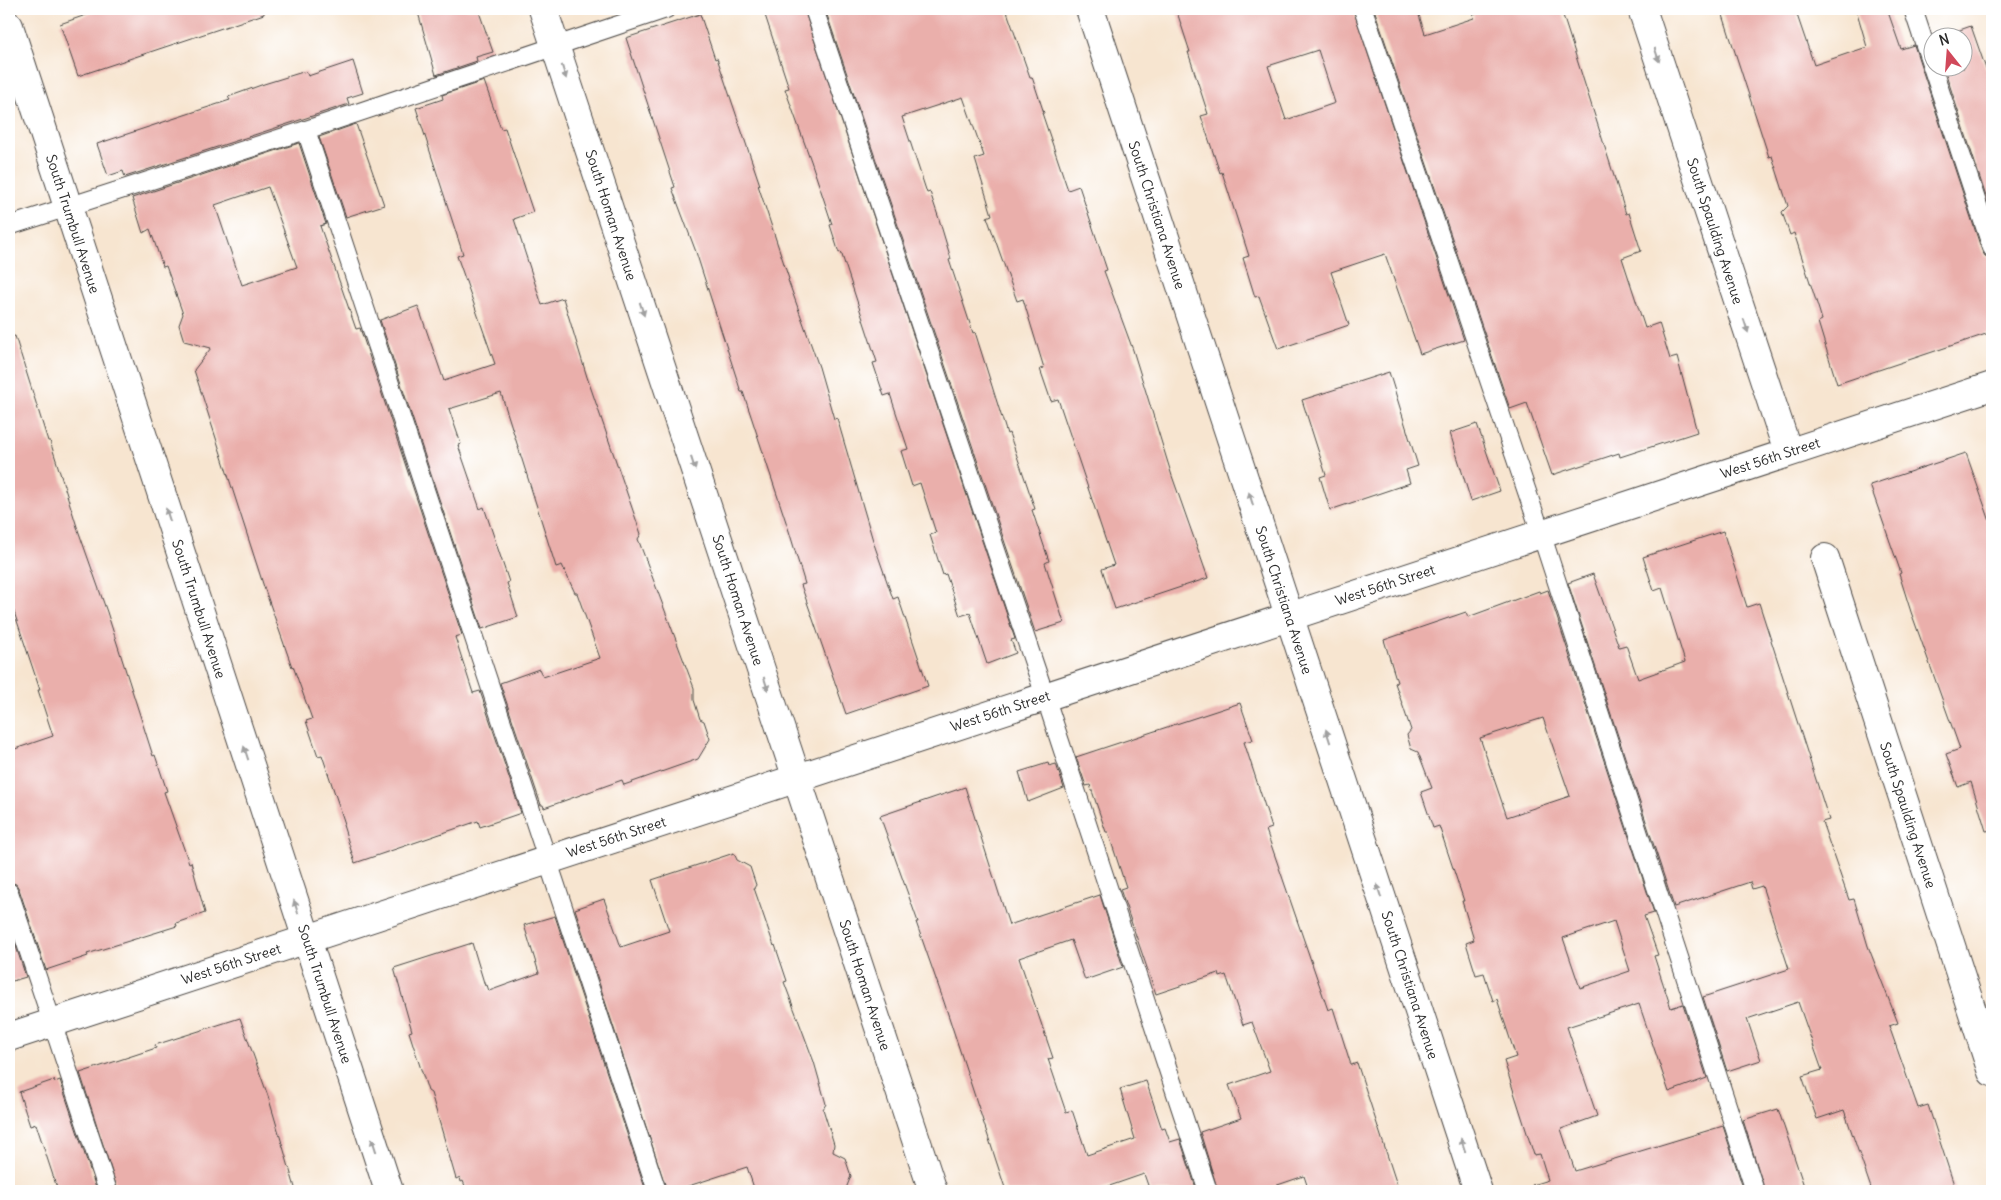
<svg xmlns="http://www.w3.org/2000/svg" width="2001" height="1200" viewBox="0 0 2001 1200" font-family="Delius,sans-serif">
<rect width="100%" height="100%" fill="#fff"/>
<filter id="ink" filterUnits="userSpaceOnUse"><feTurbulence type="fractalNoise" baseFrequency=".02" numOctaves="2"/><feDisplacementMap in="SourceGraphic" scale="10" xChannelSelector="R" yChannelSelector="G"/><feConvolveMatrix kernelMatrix="1 2 1 2 8 2 1 2 1" color-interpolation-filters="sRGB"/></filter>
<filter id="wash" filterUnits="userSpaceOnUse"><feTurbulence type="fractalNoise" baseFrequency=".0096" numOctaves="4" result="noise"/><feDisplacementMap in="SourceGraphic" scale="20" xChannelSelector="R" yChannelSelector="G"/><feGaussianBlur stdDeviation="1.12" result="paint"/><feColorMatrix in="noise" values="0 0 0 0 0 0 0 0 0 0 0 0 0 0 0 0 0 1.4 0 .05"/><feComposite in="paint" operator="in"/></filter>
<g filter="url(#wash)">
<rect width="100%" height="100%" fill="#f7e5d0"/>
<g id="blocks">
<g fill="#eaafab" fill-rule="evenodd">
<polygon points="103,9 264,9 264,14 78,76 60,24"/>
<polygon points="417,9 478,9 493,52 476,57 477,61 436,75"/>
<polygon points="763,9 804,9 1015,639 1011,640 1016,653 987,664 970,613 960,616 946,574 943,575 930,535 936,533 920,483 912,486 901,451 908,449 890,394 884,396 873,363 877,362 841,252 839,253 830,225 832,224 811,161 785,89 789,88"/>
<polygon points="825,9 1006,9 1030,77 1032,77 1044,113 1042,113 1068,190 1079,186 1107,270 1104,271 1133,350 1172,476 1208,578 1115,609 1102,569 1114,565 1058,399 1051,401 1040,369 1044,368 1023,299 1017,301 987,217 992,215 975,159 984,156 963,97 902,117 927,193 930,192 939,219 951,259 949,260 973,333 975,332 1007,434 1009,433 1027,485 1035,509 1032,510 1049,561 1045,563 1064,623 1035,632"/>
<path d="M1176 9H1353L1464 340 1420 354 1385 254 1331 272 1349 325 1278 349 1259 296 1255 297 1243 258 1249 256 1222 172 1220 173 1201 116 1208 114 1188 52H1190ZM1318 50 1335 103 1286 120 1268 66Z"/>
<polygon points="1374,9 1417,9 1425,34 1474,18 1473,14 1488,9 1561,9 1626,214 1629,213 1641,251 1622,258 1645,328 1659,323 1670,359 1677,357 1697,432 1620,457 1619,453 1552,475 1527,403 1510,409"/>
<polygon points="1721,9 1795,9 1814,65 1867,47 1856,9 1887,9 1901,49 1914,45 1982,251 1985,256 1992,258 1992,332 1837,384 1818,322 1822,320 1819,310 1794,233 1790,235 1782,212 1788,206 1772,156 1769,157"/>
<polygon points="700,14 715,59 717,58 760,185 758,185 789,279 788,280 819,367 834,419 837,418 874,544 893,599 898,597 928,686 846,714 801,585 805,584 789,531 743,392 741,392 696,252 672,188 675,187 626,38"/>
<polygon points="1971,26 1992,86 1992,215 1944,68 1964,68 1964,38 1937,38"/>
<polygon points="353,61 363,93 347,98 349,104 125,177 123,171 108,176 97,144 230,100 228,97 264,84 306,71 308,76"/>
<polygon points="484,81 501,129 505,128 533,212 514,219 542,305 563,298 587,377 641,534 638,539 694,688 694,700 700,719 704,721 710,739 698,759 624,785 622,780 544,808 543,805 541,805 500,683 539,669 543,677 600,658 577,593 575,593 562,565 556,567 501,393 449,409 461,444 458,445 480,509 484,507 509,582 507,583 518,617 482,629 380,320 418,306 444,381 495,364 457,256 463,254 416,108 443,99 442,95"/>
<polygon points="356,124 384,205 346,217 319,137"/>
<path d="M299 143 326 224 320 226 356 329 360 328 462 635 455 637 473 693 480 691 521 813 480 827 478 821 355 863 343 825 345 824 322 755 318 756 306 721 312 719 293 666 292 667 264 587 194 370 211 348 184 341 179 325 183 314 166 266 163 267 150 229 143 233 132 198ZM268 187 297 267 242 285 215 205Z"/>
<polygon points="15,336 48,441 50,441 78,530 107,612 153,756 155,755 167,791 164,792 189,863 191,862 205,913 176,923 177,926 87,954 88,956 46,970 19,889 16,884 9,882 9,751 53,736 38,690 40,690 9,597 9,337"/>
<polygon points="1389,372 1418,466 1406,470 1410,483 1330,510 1320,477 1326,475 1302,400"/>
<polygon points="1477,424 1500,491 1471,501 1450,433"/>
<polygon points="1966,453 1992,527 1992,830 1986,831 1971,782 1958,787 1946,754 1960,749 1911,612 1899,574 1901,573 1870,485"/>
<polygon points="1723,531 1747,607 1759,603 1829,820 1822,822 1849,900 1854,899 1868,946 1898,1023 1889,1026 1918,1108 1928,1105 1956,1191 1872,1191 1844,1110 1817,1119 1802,1076 1822,1070 1798,1002 1747,1019 1761,1060 1727,1071 1703,997 1789,969 1762,886 1752,889 1750,882 1674,907 1568,583 1593,574 1619,647 1626,645 1638,679 1685,662 1662,588 1654,591 1643,557"/>
<path d="M1548 590 1654 913 1644 916 1658 955 1654 956 1671 1008 1683 1004 1707 1078 1669 1092 1639 1004 1567 1027 1597 1116 1561 1129 1575 1171 1723 1126 1744 1191H1533L1532 1185 1548 1180 1540 1154 1534 1155 1504 1061 1516 1057 1497 999 1493 1001 1484 973 1476 975 1466 943 1474 940 1462 901H1464L1439 826 1433 828 1421 792 1432 788 1418 752 1411 749 1407 735 1411 730 1395 683 1397 682 1384 640 1466 612 1468 617 1539 591 1540 593ZM1543 718 1570 796 1507 817 1480 738ZM1614 921 1630 971 1580 988 1563 938Z"/>
<polygon points="1240,703 1253,740 1244,742 1272,828 1266,830 1328,1010 1333,1008 1351,1065 1357,1063 1399,1191 1309,1191 1304,1176 1260,1191 1218,1191 1200,1132 1241,1118 1229,1085 1270,1071 1252,1022 1243,1025 1226,975 1220,977 1219,973 1156,994 1120,889 1126,887 1108,832 1106,832 1090,785 1086,786 1076,757"/>
<polygon points="1048,763 1049,766 1056,764 1064,788 1028,802 1019,772"/>
<polygon points="965,787 1009,925 1100,895 1123,967 1085,980 1071,940 1019,958 1053,1058 1048,1059 1066,1112 1072,1110 1087,1155 1135,1139 1120,1089 1146,1081 1162,1129 1165,1128 1170,1142 1180,1139 1197,1191 1150,1191 1144,1174 1095,1191 1006,1191 944,1002 916,922 918,922 880,816"/>
<polygon points="734,853 737,860 750,867 756,885 754,888 774,946 775,945 787,981 784,982 814,1062 826,1104 823,1109 834,1144 833,1152 845,1158 851,1176 845,1191 755,1191 747,1167 673,1191 667,1191 575,909 604,899 621,947 669,931 652,880"/>
<polygon points="555,916 646,1191 467,1191 463,1181 461,1182 460,1177 456,1179 431,1093 428,1091 409,1032 412,1031 394,968 472,943 485,986 487,985 489,991 539,973 524,925"/>
<polygon points="9,925 26,977 9,982"/>
<polygon points="240,1018 268,1096 296,1191 118,1191 80,1073 156,1048 155,1045"/>
<polygon points="54,1080 55,1082 60,1080 97,1191 58,1191 36,1124 30,1126 19,1092"/>
<polygon points="1778,1109 1804,1186 1789,1191 1765,1191 1743,1120"/>
</g>
</g>
</g>
<g filter="url(#ink)">
<use href="#blocks" fill-opacity="0" stroke="#4a4744" stroke-width="1"/>
<g fill="none" stroke-linecap="round" stroke-linejoin="round">
<g stroke="#4a4744" stroke-width="20">
<g id="service">
<polyline points="814,9 1045,696 1208,1191"/>
<polyline points="1363,9 1541,533 1755,1191"/>
<polyline points="1913,9 1992,248"/>
<polyline points="306,130 657,1191"/>
<polyline points="9,226 306,130 666,9"/>
<polyline points="9,892 108,1191"/>
</g>
</g>
<g stroke="#4a4744" stroke-width="30">
<g id="minor">
<polyline points="543,9 933,1191"/>
<polyline points="1090,9 1478,1191"/>
<polyline points="1642,9 1788,452"/>
<polyline points="9,26 389,1191"/>
<polyline points="1825,558 1992,1072"/>
<polyline points="9,1037 1992,386"/>
</g>
</g>
<use href="#service" stroke="#fff" stroke-width="18"/>
<use href="#minor" stroke="#fff" stroke-width="28"/>
</g>
<defs><path id="oneway-solid" d="M-6-.8H1V-3.2L6.5 0L1 3.2V.8H-6Z" transform="scale(1.25)"/></defs>
<g fill="#a0a0a0">
<use href="#oneway-solid" transform="translate(1657 55) rotate(72)"/>
<use href="#oneway-solid" transform="translate(564 72) rotate(72)"/>
<use href="#oneway-solid" transform="translate(642 309) rotate(72)"/>
<use href="#oneway-solid" transform="translate(1746 326) rotate(72)"/>
<use href="#oneway-solid" transform="translate(693 463) rotate(72)"/>
<use href="#oneway-solid" transform="translate(1251 499) rotate(-108)"/>
<use href="#oneway-solid" transform="translate(168 515) rotate(-108)"/>
<use href="#oneway-solid" transform="translate(766 684) rotate(72)"/>
<use href="#oneway-solid" transform="translate(1328 736) rotate(-108)"/>
<use href="#oneway-solid" transform="translate(246 753) rotate(-108)"/>
<use href="#oneway-solid" transform="translate(1379 891) rotate(-108)"/>
<use href="#oneway-solid" transform="translate(296 907) rotate(-108)"/>
<use href="#oneway-solid" transform="translate(374 1145) rotate(-108)"/>
<use href="#oneway-solid" transform="translate(1463 1145) rotate(-108)"/>
</g>
</g>
<g text-anchor="middle" dominant-baseline="central" stroke-width="4.5" stroke-linejoin="round" paint-order="stroke">
<g font-size="14" fill="#2b2b2b" stroke="#fff">
<text transform="translate(611 215) rotate(72)">South Homan Avenue</text>
<text transform="translate(1157 215) rotate(72)">South Christiana Avenue</text>
<text transform="translate(73 224) rotate(72)">South Trumbull Avenue</text>
<text transform="translate(1715 231) rotate(72)">South Spaulding Avenue</text>
<text transform="translate(1770 458) rotate(-18)">West 56th Street</text>
<text transform="translate(1385 585) rotate(-18)">West 56th Street</text>
<text transform="translate(738 600) rotate(72)">South Homan Avenue</text>
<text transform="translate(1284 600) rotate(72)">South Christiana Avenue</text>
<text transform="translate(199 609) rotate(72)">South Trumbull Avenue</text>
<text transform="translate(1000 711) rotate(-18)">West 56th Street</text>
<text transform="translate(1908 815) rotate(72)">South Spaulding Avenue</text>
<text transform="translate(616 837) rotate(-18)">West 56th Street</text>
<text transform="translate(231 964) rotate(-18)">West 56th Street</text>
<text transform="translate(865 985) rotate(72)">South Homan Avenue</text>
<text transform="translate(1410 985) rotate(72)">South Christiana Avenue</text>
<text transform="translate(325 994) rotate(72)">South Trumbull Avenue</text>
</g>
</g>
<rect width="2001" height="1200" fill="none" stroke="#fff" stroke-width="30"/>
<g transform="translate(1948 52) rotate(343)"><circle r="24" fill="#ffffff" stroke="#aaaaaa"/>
<path d="M0-4L9 19L0 12L-9 19Z" fill="#d1495b"/>
<text y="-8" font-size="14" font-weight="bold" text-anchor="middle" fill="#2b2b2b">N</text>
</g>
</svg>
